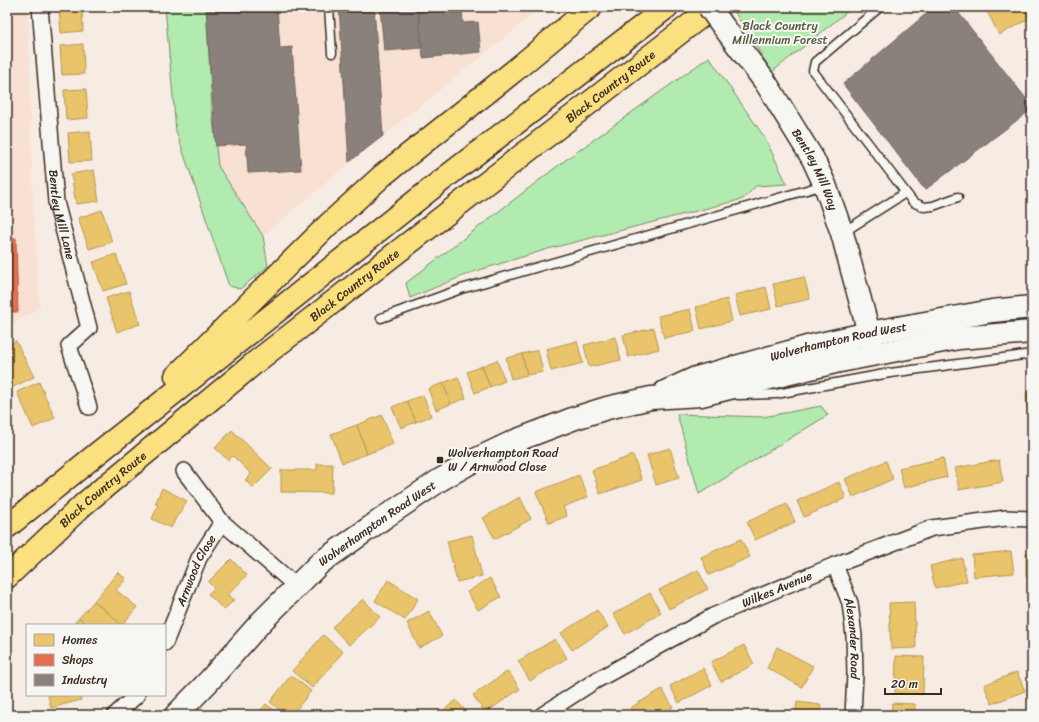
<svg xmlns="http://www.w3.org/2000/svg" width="1039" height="722" viewBox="0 0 1039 722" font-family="Sriracha,sans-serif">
<rect width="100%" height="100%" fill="#f7ece4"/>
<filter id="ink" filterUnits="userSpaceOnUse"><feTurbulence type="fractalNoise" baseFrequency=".025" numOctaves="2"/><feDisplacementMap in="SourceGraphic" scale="8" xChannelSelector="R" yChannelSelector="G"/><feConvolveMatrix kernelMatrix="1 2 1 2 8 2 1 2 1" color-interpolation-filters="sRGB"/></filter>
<g filter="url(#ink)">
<g fill="#f8e0d3">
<polygon points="7,7 28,7 33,205 40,308 7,327"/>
<polygon points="206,7 542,7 330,179 263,236 218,166 212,110"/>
</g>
<g fill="#b2ebaf" stroke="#768a66">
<polygon points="165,7 206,7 212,110 218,166 263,236 268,266 240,289 229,286 176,131"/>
<polygon points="740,7 853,7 772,72 734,11"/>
<polygon points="709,57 765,138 787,184 756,186 743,199 548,249 470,273 410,298 406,283 564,161"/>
<polygon points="821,406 828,415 699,494 677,414 763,417"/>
</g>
<g fill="#e9c46a" stroke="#b59653">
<polygon points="59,7 82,7 83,31 61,33"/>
<polygon points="985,7 1032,7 1032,17 999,35"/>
<polygon points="83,44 84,74 62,75 60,46"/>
<polygon points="86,89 88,118 66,120 64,90"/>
<polygon points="90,131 92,161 70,162 68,133"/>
<polygon points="94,170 99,201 76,204 71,174"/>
<polygon points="102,210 112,242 89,249 78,218"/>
<polygon points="116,254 126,284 103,291 93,262"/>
<polygon points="804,277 810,299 778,306 773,284"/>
<polygon points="766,287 771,309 740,316 735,295"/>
<polygon points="129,291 140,324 117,332 106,298"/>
<polygon points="727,299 732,321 701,329 696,307"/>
<polygon points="690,309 695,331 664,338 658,316"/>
<polygon points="654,328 659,349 628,357 623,335"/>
<polygon points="615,337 621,360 589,367 584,345"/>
<polygon points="16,341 34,377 9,389 7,383 7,345"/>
<polygon points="577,341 583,363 551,371 546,349"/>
<polygon points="538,350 543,372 527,375 522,354"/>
<polygon points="522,354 527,375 511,379 506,358"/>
<polygon points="497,360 505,381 490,387 482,366"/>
<polygon points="482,366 490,387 475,393 467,372"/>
<polygon points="458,377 466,398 451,404 443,383"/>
<polygon points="39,382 55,418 33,428 17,392"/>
<polygon points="443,383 451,404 436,410 428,389"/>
<polygon points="1026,393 1032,393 1032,417 1028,417"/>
<polygon points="423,395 431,416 416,422 407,401"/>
<polygon points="407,401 416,422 401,428 392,407"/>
<polygon points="382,415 393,444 367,454 357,425"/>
<polygon points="357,425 367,454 342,463 331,434"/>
<polygon points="232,430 272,469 253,488 245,480 251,474 233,456 228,460 215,448"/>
<polygon points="670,448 679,478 656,485 647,455"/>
<polygon points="633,455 642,480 600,494 592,470"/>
<polygon points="943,458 947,477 904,488 899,468"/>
<polygon points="999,460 1003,482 959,490 955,468"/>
<polygon points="886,461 893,479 853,497 845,479"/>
<polygon points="317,464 333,464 332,493 281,492 281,470 317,470"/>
<polygon points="579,475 588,497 563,507 567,516 549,523 536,492"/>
<polygon points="839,482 846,498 804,517 797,501"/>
<polygon points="162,488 187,501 180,514 178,514 171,528 152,519 158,505 155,504"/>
<polygon points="520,497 531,519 495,539 483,518"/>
<polygon points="787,504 795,522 755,540 747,522"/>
<polygon points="472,535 482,576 457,582 447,541"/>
<polygon points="741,539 750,557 709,575 701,557"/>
<polygon points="1011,551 1014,573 974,577 972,555"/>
<rect x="1026" y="553" width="6" height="23"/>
<polygon points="962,558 967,581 935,588 930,566"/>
<polygon points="231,559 247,575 228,595 234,600 224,610 208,594 214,588 208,582"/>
<polygon points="698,570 708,589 669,609 659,590"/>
<polygon points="118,572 126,579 116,590 137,607 122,625 94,601"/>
<polygon points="490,578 501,597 478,610 467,592"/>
<polygon points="388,580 418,599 405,620 375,601"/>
<polygon points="650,593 661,613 625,634 613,614"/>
<polygon points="363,599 380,617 349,645 332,627"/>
<polygon points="94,601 122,625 88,625 79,618"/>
<polygon points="914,602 916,648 891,649 889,603"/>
<polygon points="597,610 608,627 572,650 561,633"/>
<polygon points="429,611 442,636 419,648 407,623"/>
<polygon points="79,618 88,625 73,625"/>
<polygon points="323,635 343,652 312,688 292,671"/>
<polygon points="555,639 567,658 530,681 518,661"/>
<polygon points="744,645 754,664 721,682 711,662"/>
<polygon points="777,647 813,666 802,687 767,668"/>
<polygon points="896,656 924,657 923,694 895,693"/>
<polygon points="703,668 712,685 679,703 670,686"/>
<polygon points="1032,669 1032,682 1028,670"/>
<polygon points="508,671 520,689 485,713 473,695"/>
<polygon points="1017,672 1025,691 992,704 984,685"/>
<polygon points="291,675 311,691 292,715 286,715 270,702"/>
<polygon points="662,689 673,707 659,715 634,715 630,708"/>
<polygon points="48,695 80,695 81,700 51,708"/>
<polygon points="456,700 469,715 438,715"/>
<polygon points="797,702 821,705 820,715 795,715"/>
<polygon points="892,703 915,704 915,715 891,715"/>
<polygon points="266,704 281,715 257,715"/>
</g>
<polygon fill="#e76f51" stroke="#b35a42" points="7,238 16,238 18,312 7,312"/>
<g fill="#8a817c" stroke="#726760">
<polygon points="206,7 277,7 280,48 292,47 301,170 248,173 246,144 216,146"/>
<polygon points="339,7 374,7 383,136 349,162"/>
<polygon points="380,7 418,7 422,48 384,51"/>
<polygon points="418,7 462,7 463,23 478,22 481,52 423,58"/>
<polygon points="934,7 954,7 1032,106 1032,109 925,190 843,84"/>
</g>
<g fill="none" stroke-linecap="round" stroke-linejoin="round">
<g stroke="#3b2a1e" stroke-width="11">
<g id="service">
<polyline points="329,7 332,53"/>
<polyline points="880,7 815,62 813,71 913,202 924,207 933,206 958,197"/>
<polyline points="842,233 905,193"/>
<polyline points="381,318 461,289 824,185"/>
<polyline points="738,395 776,394 890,373 1032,354"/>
</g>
</g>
<g stroke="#3b2a1e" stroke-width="18">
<g id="minor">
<path id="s1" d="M40 7 56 202 89 328 69 346 89 407"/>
<polyline points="184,471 222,522 296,586"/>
<path id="s2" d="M835 565 850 603 854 636 855 674 853 715"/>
<path id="s3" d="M165 643 199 558 222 522"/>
<polyline points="115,715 137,695"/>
<path id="s4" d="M542 715 595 681 713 616 835 565 932 528 1006 518 1032 519"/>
</g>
</g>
<g stroke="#3b2a1e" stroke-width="25">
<g id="secondary">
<path id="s5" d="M723 26 766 83 813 159 825 185 842 233 873 348"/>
<path id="s6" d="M665 392 696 378 807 347 869 333 992 311 1032 307"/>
<path id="s7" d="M176 715 208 682 262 621 320 563 385 517 440 480 475 460 515 441 575 418 607 408 651 398 701 395 835 362 959 338 1032 332"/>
</g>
</g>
<g stroke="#3b2a1e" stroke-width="25">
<g id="trunk">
<polyline points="176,376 328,225 383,175 514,71 591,7"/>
<polyline points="7,527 98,453 446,177 667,7"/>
<path id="s8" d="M7 577 84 504 257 361 713 7"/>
</g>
</g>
<use href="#service" stroke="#f6f6f2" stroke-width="8"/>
<use href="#minor" stroke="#f6f6f2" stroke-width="15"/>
<use href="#secondary" stroke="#f6f6f2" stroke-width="22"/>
<use href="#trunk" stroke="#fbe080" stroke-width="22"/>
<g stroke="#3b2a1e" stroke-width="25" stroke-linecap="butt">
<polyline id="secondary-bridge" points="709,7 723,26"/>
</g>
<use href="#secondary-bridge" stroke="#f6f6f2" stroke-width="22"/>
</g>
</g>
<rect fill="#3b2a1e" stroke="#f6f6f2" stroke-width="1.5" x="436" y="456" width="8" height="8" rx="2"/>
<g text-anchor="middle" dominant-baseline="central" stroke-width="4" stroke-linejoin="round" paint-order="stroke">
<g font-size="12" fill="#595a42" stroke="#f6f6f2">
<text x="780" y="26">Black Country<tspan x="780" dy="14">Millennium Forest</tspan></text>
</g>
<g font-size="12" fill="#3b2a1e" stroke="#f6f6f2">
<text stroke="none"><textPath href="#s8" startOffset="778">Black Country Route</textPath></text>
<text stroke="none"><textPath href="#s5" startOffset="171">Bentley Mill Way</textPath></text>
<text stroke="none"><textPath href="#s1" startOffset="209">Bentley Mill Lane</textPath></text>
<text stroke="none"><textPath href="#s8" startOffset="454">Black Country Route</textPath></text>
<text stroke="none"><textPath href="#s6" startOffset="181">Wolverhampton Road West</textPath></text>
<text stroke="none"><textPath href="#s8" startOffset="130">Black Country Route</textPath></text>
<text stroke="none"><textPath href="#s7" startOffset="279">Wolverhampton Road West</textPath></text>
<text stroke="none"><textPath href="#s3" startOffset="79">Arnwood Close</textPath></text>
<text stroke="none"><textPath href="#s4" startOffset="267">Wilkes Avenue</textPath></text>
<text stroke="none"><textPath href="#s2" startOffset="76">Alexander Road</textPath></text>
</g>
<g font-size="12" fill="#3b2a1e" stroke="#f6f6f2" text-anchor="start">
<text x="448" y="453">Wolverhampton Road<tspan x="448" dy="14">W / Arnwood Close</tspan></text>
</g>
</g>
<rect width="1039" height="722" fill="none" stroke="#f6f6f2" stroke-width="24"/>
<rect x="12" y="12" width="1015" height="698" fill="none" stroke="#3b2a1e" stroke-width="1.5" filter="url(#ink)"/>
<rect x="26" y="624" width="140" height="72" fill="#f6f6f2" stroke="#aba49d"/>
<rect x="34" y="634" width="20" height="12" fill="#e9c46a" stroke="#aba49d"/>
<text x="62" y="644" font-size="12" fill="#3b2a1e">Homes</text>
<rect x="34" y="654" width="20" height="12" fill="#e76f51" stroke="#aba49d"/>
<text x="62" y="664" font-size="12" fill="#3b2a1e">Shops</text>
<rect x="34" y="674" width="20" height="12" fill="#8a817c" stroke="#aba49d"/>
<text x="62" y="684" font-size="12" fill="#3b2a1e">Industry</text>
<path d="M885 688v6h56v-6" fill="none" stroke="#3b2a1e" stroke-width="2"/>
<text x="891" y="688" font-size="12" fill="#3b2a1e" stroke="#f6f6f2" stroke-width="3" paint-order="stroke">20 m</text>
</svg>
